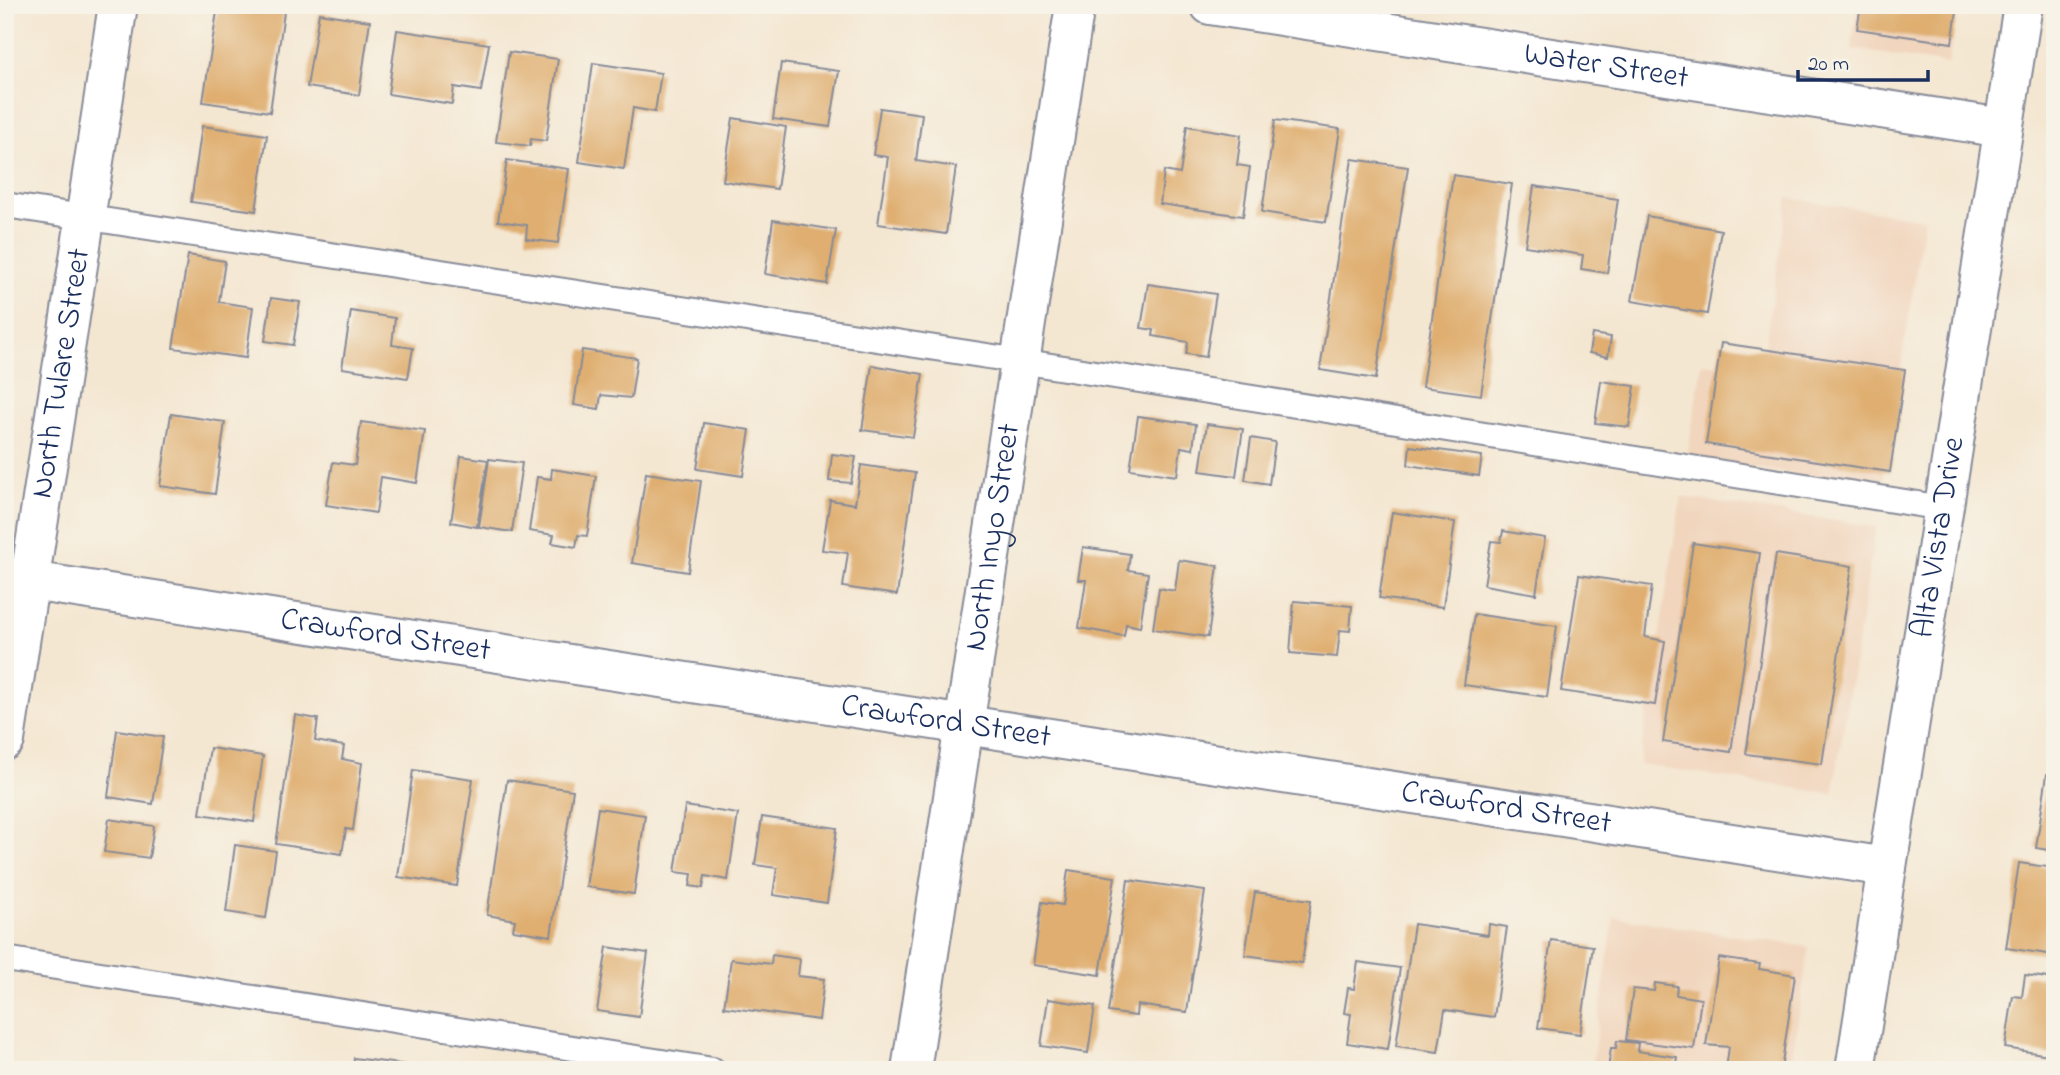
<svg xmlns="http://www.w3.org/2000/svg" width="2060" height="1075" viewBox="0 0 2060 1075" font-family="'Indie Flower',sans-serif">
<rect width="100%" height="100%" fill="#f7f3e8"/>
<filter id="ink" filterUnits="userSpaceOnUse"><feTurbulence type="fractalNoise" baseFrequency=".0143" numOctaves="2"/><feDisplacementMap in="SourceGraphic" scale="14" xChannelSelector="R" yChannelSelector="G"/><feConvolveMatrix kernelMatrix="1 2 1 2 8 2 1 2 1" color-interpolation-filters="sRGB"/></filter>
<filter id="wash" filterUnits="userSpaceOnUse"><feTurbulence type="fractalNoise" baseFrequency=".00686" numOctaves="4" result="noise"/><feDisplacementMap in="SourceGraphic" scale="28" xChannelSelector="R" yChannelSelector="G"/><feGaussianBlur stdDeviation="1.57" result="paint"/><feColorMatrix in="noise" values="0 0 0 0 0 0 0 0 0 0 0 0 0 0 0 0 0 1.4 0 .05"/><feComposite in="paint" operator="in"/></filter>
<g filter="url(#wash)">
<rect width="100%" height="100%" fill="#f4e7d2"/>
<g fill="#f1d5bd">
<polygon points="1858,5 1958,5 1948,64 1852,49"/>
<polygon points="1788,198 1924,219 1882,488 1687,458 1702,363 1761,371"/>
<polygon points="1681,497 1876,527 1833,794 1639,764"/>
<polygon points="1614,917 1809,947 1790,1070 1591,1070"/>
</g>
<g id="blocks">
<g fill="#dfae70">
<polygon points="218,5 285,5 270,112 203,102"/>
<polygon points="1861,5 1958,5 1952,43 1857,29"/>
<polygon points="319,13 370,21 359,95 307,87"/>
<polygon points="397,30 489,44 481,91 454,87 452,104 388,94"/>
<polygon points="509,52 558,59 546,141 531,139 530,146 496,142"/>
<polygon points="593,63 661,73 655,112 633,108 624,169 579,162"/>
<polygon points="781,63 839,71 830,127 773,119"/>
<polygon points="880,108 922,114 916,161 956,167 946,234 878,224 888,157 873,155"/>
<polygon points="733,118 786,127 777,189 723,181"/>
<polygon points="1275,120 1340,129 1326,222 1262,212"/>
<polygon points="202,126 267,135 256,211 191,202"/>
<polygon points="1187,126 1241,135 1237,165 1250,167 1243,216 1160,204 1164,171 1180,174"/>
<polygon points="1352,159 1408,167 1376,379 1320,370"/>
<polygon points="507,160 569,169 558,243 526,239 527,225 498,221"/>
<polygon points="1453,175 1512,184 1481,395 1422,387"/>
<polygon points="1534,186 1618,199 1607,273 1581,269 1583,255 1525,246"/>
<polygon points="1647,216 1721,230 1707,314 1632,301"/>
<polygon points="773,220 836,230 827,284 765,274"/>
<polygon points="188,255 225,261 219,302 253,307 246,358 173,348"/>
<polygon points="1148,284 1216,294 1206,357 1186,354 1188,342 1153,336 1154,330 1141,328"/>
<polygon points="271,298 300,302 293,345 265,341"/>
<polygon points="351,311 395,318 392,345 413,348 408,378 342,368"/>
<polygon points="1592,334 1611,337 1608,357 1589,353"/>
<polygon points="1721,343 1905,370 1890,472 1706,444"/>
<polygon points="582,350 637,358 631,398 601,395 599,409 574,405"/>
<polygon points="872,365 923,374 913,437 862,430"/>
<polygon points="1601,381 1635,386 1629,427 1595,423"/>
<polygon points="171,414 225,422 215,494 160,486"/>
<polygon points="1138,416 1196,424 1193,449 1181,447 1177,476 1130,469"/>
<polygon points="361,422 425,431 417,483 381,477 376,513 326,505 333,462 355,465"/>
<polygon points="704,423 750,430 743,476 697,469"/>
<polygon points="1207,424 1243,429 1236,476 1200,471"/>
<polygon points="1251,438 1275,442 1269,484 1245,480"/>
<polygon points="1410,446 1482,456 1479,476 1408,465"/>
<polygon points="832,454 856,457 851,483 829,481"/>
<polygon points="461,456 488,460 477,527 451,522"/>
<polygon points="489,459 522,463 512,532 479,527"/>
<polygon points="861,465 915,473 897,595 843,587 848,553 822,550 830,500 855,504"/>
<polygon points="552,469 596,476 587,536 578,535 576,547 552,543 554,535 529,531 537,477 551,479"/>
<polygon points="646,473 701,481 688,572 632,563"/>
<polygon points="1392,512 1455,522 1443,607 1379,598"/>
<polygon points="1503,531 1545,538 1536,594 1484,585 1491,541 1501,542"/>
<polygon points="1693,543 1760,553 1731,752 1663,742"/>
<polygon points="1083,547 1130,554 1128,570 1148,573 1140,627 1126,624 1124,636 1079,628 1086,580 1078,580"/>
<polygon points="1776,554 1852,566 1822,764 1746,754"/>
<polygon points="1179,560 1218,566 1208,637 1153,629 1159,588 1175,591"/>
<polygon points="1579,575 1652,586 1645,637 1665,641 1655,705 1561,691"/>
<polygon points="1294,601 1352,606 1350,631 1340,630 1337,657 1290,653"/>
<polygon points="1474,614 1557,626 1547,697 1464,685"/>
<polygon points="295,715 318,719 315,741 344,746 342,759 362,763 353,830 346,829 342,854 276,844"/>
<polygon points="117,730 163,737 153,804 108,797"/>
<polygon points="210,748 263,756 254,822 200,814"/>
<polygon points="413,770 473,779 457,886 398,877"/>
<polygon points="2047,774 2055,775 2055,851 2036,848"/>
<polygon points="507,780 573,790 551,936 513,930 515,920 487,915"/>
<polygon points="685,806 738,814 728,880 705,876 703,888 690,886 692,874 675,872"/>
<polygon points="598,808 645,815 634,894 586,887"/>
<polygon points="762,817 837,828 827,903 773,895 777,868 755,865"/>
<polygon points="109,819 154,826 149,858 104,852"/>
<polygon points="235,845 276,851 266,918 226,912"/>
<polygon points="2019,863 2055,868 2055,955 2006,948"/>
<polygon points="1068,870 1115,877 1100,975 1033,965 1042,902 1063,905"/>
<polygon points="1128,880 1205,891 1187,1012 1137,1005 1136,1016 1108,1012"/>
<polygon points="1255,892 1311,900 1302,963 1245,955"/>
<polygon points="1414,924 1488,935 1489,924 1507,927 1494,1017 1445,1010 1438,1052 1396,1046"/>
<polygon points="1551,940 1593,946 1580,1034 1538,1028"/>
<polygon points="607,947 648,953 639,1017 597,1011"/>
<polygon points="772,955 800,959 798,976 824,979 819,1020 724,1007 731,959 771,964"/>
<polygon points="1719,958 1760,964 1759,969 1795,975 1781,1070 1726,1069 1729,1047 1706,1045"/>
<polygon points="1358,962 1400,968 1388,1049 1347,1043 1351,1014 1344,1013 1348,988 1354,989"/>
<polygon points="2025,975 2055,979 2055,1056 2005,1048 2013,996 2022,997"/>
<polygon points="1655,983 1677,986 1676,995 1701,999 1694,1049 1626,1040 1633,989 1654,991"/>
<polygon points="1048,999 1095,1006 1088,1053 1041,1046"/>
<polygon points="1617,1041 1638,1043 1637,1051 1677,1057 1675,1070 1608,1070 1611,1048 1616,1048"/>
<polygon points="354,1058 408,1065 407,1070 353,1070"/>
</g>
</g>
</g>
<g filter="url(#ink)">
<use href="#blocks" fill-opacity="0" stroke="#888b98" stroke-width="2"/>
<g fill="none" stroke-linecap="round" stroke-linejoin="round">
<g stroke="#888b98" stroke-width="28">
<g id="lane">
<polyline points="5,205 1020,361 1943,508"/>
<polyline points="5,959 713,1070"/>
</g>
</g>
<g stroke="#888b98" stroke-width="42">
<g id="street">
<path id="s1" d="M1210 5 2003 128"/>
<path id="s2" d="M5 577 1887 867"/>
<path id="s3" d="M5 740 118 5"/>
<path id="s4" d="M911 1070 1075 5"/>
</g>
</g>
<g stroke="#888b98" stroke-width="42">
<g id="secondary">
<path id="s5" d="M1855 1070 2023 5"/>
</g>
</g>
<use href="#lane" stroke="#fff" stroke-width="24"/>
<use href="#street" stroke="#fff" stroke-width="38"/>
<use href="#secondary" stroke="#fff" stroke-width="38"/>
</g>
</g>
<g text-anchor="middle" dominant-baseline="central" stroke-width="6" stroke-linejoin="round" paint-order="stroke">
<g font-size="32" fill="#1b2f5e" stroke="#f7f3e8">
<text stroke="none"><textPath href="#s1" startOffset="401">Water Street</textPath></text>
<text stroke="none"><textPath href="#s3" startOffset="371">North Tulare Street</textPath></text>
<text stroke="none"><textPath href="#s4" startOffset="539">North Inyo Street</textPath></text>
<text stroke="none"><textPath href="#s5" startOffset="539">Alta Vista Drive</textPath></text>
<text stroke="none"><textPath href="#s2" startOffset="385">Crawford Street</textPath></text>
<text stroke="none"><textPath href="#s2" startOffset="952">Crawford Street</textPath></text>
<text stroke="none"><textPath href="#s2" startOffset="1519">Crawford Street</textPath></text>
</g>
</g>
<rect width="2060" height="1075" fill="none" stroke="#f7f3e8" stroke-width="28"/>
<path d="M1798 70v10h130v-10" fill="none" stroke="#1b2f5e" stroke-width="3.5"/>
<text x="1808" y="70" font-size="21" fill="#1b2f5e" stroke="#f7f3e8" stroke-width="5" paint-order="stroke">20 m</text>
</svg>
